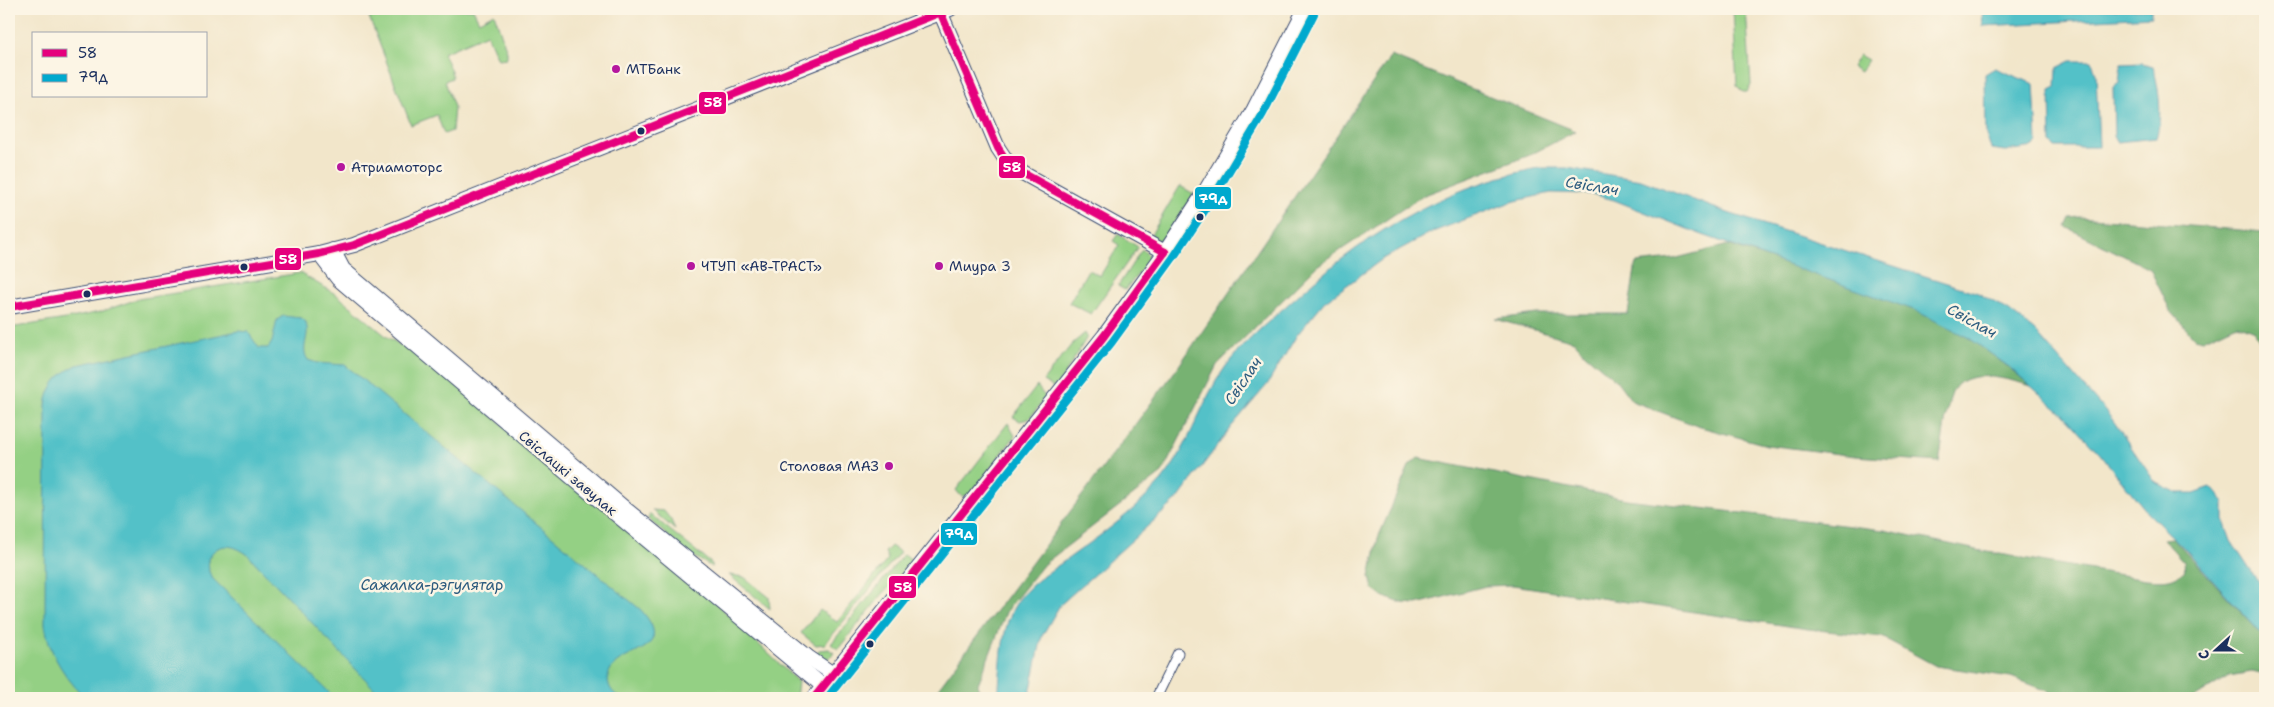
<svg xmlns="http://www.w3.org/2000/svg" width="2274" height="707" viewBox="0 0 2274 707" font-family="'Shantell Sans',sans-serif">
<rect width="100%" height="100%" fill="#fcf5e5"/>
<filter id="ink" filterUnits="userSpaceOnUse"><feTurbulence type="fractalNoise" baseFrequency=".02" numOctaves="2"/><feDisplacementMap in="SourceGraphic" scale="10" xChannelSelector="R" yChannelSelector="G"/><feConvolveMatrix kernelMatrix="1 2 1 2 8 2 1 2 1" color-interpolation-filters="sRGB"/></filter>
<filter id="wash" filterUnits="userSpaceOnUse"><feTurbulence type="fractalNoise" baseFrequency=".0096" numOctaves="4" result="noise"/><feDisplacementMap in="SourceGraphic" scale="20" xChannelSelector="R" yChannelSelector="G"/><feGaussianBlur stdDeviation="1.12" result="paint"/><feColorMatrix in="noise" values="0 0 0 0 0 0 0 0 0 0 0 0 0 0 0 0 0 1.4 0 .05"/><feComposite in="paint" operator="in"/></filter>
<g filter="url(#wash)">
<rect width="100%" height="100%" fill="#f2e6ca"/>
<g fill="#94d084" stroke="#588071">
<polygon points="366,9 473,9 479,21 494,13 507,52 507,58 498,59 487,34 443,53 452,74 452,78 445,81 454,107 452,131 444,134 437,115 411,125"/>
<polygon points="1733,9 1746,9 1751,85 1747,92 1743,92 1737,86"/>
<polygon points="1859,55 1868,60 1860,72 1852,67"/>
<polygon points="1180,186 1194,194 1164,239 1156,241 1149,238"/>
<polygon points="1118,234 1138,247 1091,314 1069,303 1088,270 1100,276 1119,245 1113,241"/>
<polygon points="1142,249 1149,256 1148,262 1125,290 1118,286"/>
<polygon points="300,273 337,295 386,336 432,365 717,604 798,682 796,698 9,698 9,328 66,319 100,312 138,299"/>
<polygon points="1085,333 1087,337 1056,389 1043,381 1072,344"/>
<polygon points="1037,386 1046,398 1029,419 1020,421 1013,417"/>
<polygon points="1008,423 1015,436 970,495 961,496 956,490"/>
<polygon points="652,510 664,511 671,520 675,530"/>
<polygon points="650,514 712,564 712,567 688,553 648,519"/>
<polygon points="891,546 900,552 825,644 816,645 801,633 820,610 837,622 888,559 885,552"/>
<polygon points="904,554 912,560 912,568 886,590 838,649 831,644"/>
<polygon points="729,575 744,577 769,597 770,609"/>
<polygon points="829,649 834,653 829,658 823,658 816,654 819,650"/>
</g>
<g fill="#77b272" stroke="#497068">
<polygon points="1391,56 1576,131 1530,155 1422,196 1317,266 1217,365 1162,473 1044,564 1007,610 978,684 979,698 931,698 1178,367"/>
<polygon points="2079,217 2265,232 2265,350 2254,331 2237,324 2203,340 2194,338 2170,310 2150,269 2066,227 2070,218"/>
<path d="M1728 245C1799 269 1885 292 1951 327 1980 343 2006 365 2031 386 2011 380 1963 365 1952 393 1945 410 1943 443 1939 462L1855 456 1767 445 1697 426 1632 401 1616 380 1585 354 1574 341 1495 319 1537 314H1628L1636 263 1673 259Z"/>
<path d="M1418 458 1626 499 1884 530 1982 551 2145 579C2162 580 2173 582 2185 570L2184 562 2163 539 2173 538 2265 638V675L2252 672 2229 676 2194 698H2066L2011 677 1936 666 1882 637 1808 629 1513 585 1486 586 1417 604 1401 603 1382 596 1373 589 1370 577 1378 538 1409 466Z"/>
</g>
<g fill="#53c1c8" stroke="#377893">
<polygon points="1982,9 2151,9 2151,17 1983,26"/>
<polygon points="2071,61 2092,61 2096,74 2099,147 2055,147 2051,143 2050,90 2056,87 2057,68"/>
<path d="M2142 63 2153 66C2159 88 2163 116 2156 138L2117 142 2114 136 2113 87 2119 82 2121 64Z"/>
<polygon points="1995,68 2034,84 2037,142 2034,147 2006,151 1991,149 1986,135 1985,74"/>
<path d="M1539 168H1567L1641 180 1728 213 1978 293 2008 310 2034 330 2112 419 2155 482 2178 493H2194L2211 487 2224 502V521L2231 541 2265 592V638L2187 551 2148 513 2100 454 2064 415 2009 367 1969 338 1914 310 1700 234 1614 200 1592 194 1551 193 1511 202 1430 233 1384 258 1324 302 1297 335 1267 385 1231 427 1178 499 1060 605 1042 636 1029 698H998C1001 671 1000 637 1012 611 1024 586 1051 571 1073 555 1104 533 1136 510 1162 480 1191 446 1200 401 1226 366 1243 343 1265 325 1286 306 1360 238 1439 187 1539 168Z"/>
<path d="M283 316 301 318 305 321C312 335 299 347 308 360L317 363 345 365 641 610C685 660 598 646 609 685 611 691 616 696 622 698H383L248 555C234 544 217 541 208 559L209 572 213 579 335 698H85C64 675 50 656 45 625L46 405C49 385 58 375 77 365L238 331 248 332 259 348H268L272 342 277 320Z"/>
</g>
</g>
<g filter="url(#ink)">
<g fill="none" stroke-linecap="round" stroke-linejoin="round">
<g stroke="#3b4a6e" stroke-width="11">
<polyline id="street" points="1156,698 1178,653"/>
</g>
<g stroke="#3b4a6e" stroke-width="16">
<g id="secondary">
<polyline points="939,9 998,148 1010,166 1165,252"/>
<polyline points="333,250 343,269 356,280 628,511 808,657 833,674"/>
<polyline points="319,254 338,279 583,487 823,686"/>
<polyline points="9,307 319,254 354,245 950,9"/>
<polyline points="814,698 1104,336 1165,252 1204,193 1254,109 1305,9"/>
</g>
</g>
<use href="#street" stroke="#fff" stroke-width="9"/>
<use href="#secondary" stroke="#fff" stroke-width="14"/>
<g stroke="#fcf5e5" stroke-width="11">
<g id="bus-1">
<polyline points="939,9 998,148 1010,166 1165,252"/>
<polyline points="9,307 319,254 354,245 941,12"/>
<polyline points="814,698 1104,336 1165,252"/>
</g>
</g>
<g stroke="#fcf5e5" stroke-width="11">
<polyline id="bus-2" points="827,698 1112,342 1173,258 1213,198 1263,114 1314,14"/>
</g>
<use href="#bus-1" stroke="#e5007d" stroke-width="8"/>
<use href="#bus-2" stroke="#00a9ce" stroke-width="8"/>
</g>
</g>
<g fill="#b5179e" stroke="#fcf5e5" stroke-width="2">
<circle cx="616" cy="69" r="5"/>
<circle cx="341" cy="167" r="5"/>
<circle cx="691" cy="266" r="5"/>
<circle cx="939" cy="266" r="5"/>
<circle cx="889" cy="466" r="5"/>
</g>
<g fill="#1b2f5e" stroke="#fcf5e5" stroke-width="2">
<circle cx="641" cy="131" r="4.5"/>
<circle cx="1200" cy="217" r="4.5"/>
<circle cx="244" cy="267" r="4.5"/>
<circle cx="87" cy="294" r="4.5"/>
<circle cx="870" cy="644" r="4.5"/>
</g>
<g text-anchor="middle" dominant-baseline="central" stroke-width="5" stroke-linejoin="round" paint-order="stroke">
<g font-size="14" fill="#1b2f5e" stroke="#fcf5e5" text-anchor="start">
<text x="626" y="69">МТБанк</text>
<text x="351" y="167">Атриамоторс</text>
<text x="701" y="266">ЧТУП «АВ-ТРАСТ»</text>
<text x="949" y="266">Миура 3</text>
<text x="879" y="466" text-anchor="end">Столовая МАЗ</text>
</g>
<g font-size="14" fill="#1b2f5e" stroke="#fcf5e5">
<text transform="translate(568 473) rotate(40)">Свіслацкі завулак</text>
</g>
<g font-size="15" font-style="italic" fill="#2c5b7e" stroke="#fcf5e5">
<text transform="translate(1592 186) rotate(9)">Свіслач</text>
<text transform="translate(1972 321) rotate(29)">Свіслач</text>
<text transform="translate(1243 381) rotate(-56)">Свіслач</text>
<text x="432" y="585">Сажалка-рэгулятар</text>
</g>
</g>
<g stroke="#fcf5e5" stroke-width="2">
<rect x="698" y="91" width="29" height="24" rx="5" fill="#e5007d"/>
<rect x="998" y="155" width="28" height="24" rx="5" fill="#e5007d"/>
<rect x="1194" y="186" width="38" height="24" rx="5" fill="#00a9ce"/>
<rect x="274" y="247" width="28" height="24" rx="5" fill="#e5007d"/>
<rect x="940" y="522" width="38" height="24" rx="5" fill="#00a9ce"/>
<rect x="888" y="575" width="29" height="24" rx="5" fill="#e5007d"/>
</g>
<g font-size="14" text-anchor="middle" font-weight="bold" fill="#fff">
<text x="713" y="107">58</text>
<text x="1012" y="172">58</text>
<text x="1213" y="203">79д</text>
<text x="288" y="264">58</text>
<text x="959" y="538">79д</text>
<text x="903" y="592">58</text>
</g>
<rect width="2274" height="707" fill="none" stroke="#fcf5e5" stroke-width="30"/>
<rect x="32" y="32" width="175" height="65" fill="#fcf5e5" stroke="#a2a6af"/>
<rect x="42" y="49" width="25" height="8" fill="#e5007d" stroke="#a2a6af"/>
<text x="78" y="58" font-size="15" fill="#1b2f5e">58</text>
<rect x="42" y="74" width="25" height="8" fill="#00a9ce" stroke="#a2a6af"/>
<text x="78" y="82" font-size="15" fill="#1b2f5e">79д</text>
<g transform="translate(2216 650) rotate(249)" stroke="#fcf5e5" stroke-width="4" paint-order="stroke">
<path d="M0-4L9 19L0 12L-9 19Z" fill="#1b2f5e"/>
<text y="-8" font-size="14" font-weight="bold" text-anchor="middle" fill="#1b2f5e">С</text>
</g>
</svg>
